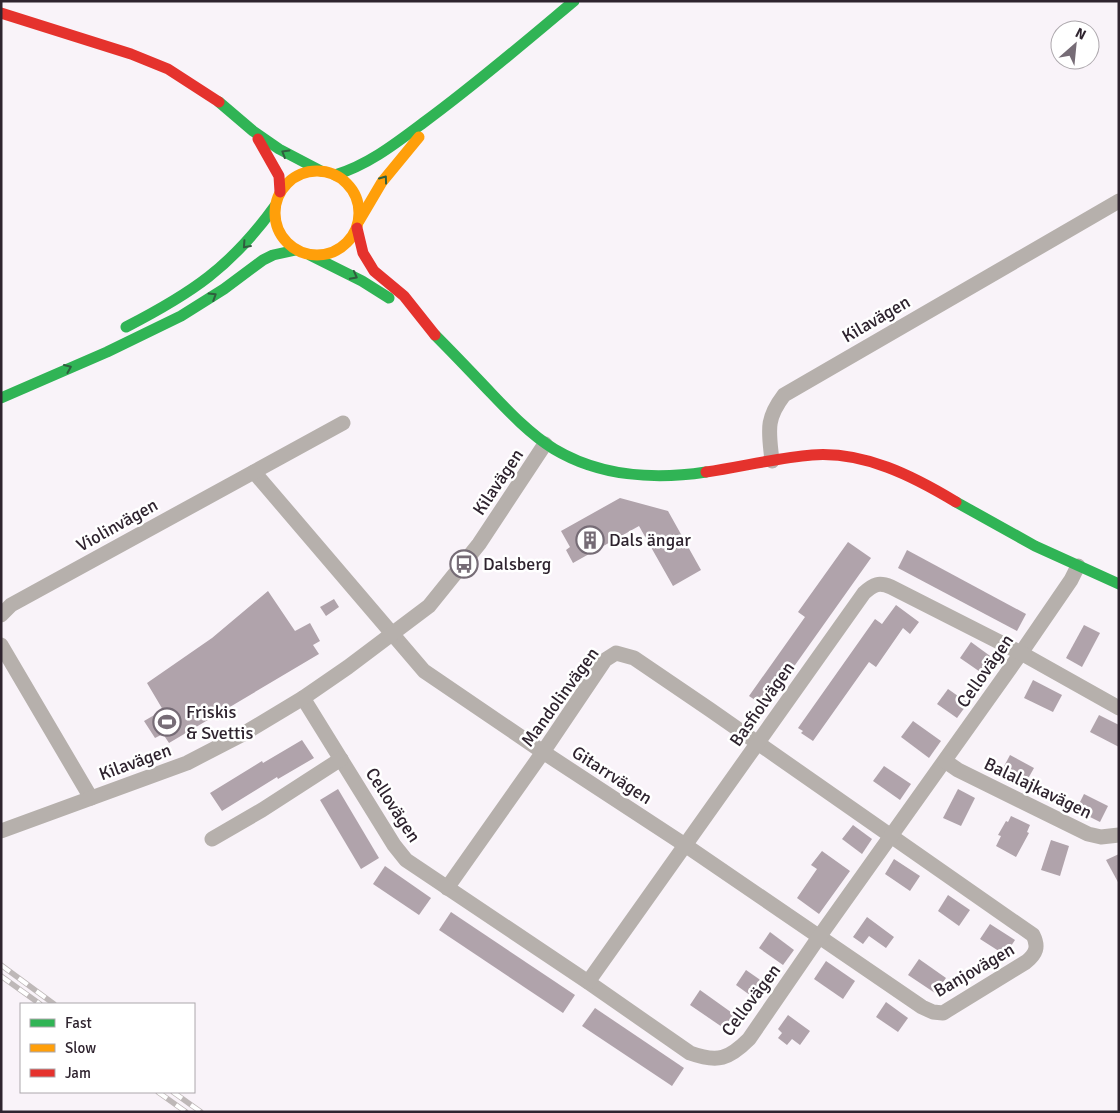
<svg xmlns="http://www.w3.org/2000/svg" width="1120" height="1113" viewBox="0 0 1120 1113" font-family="Signika,sans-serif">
<rect width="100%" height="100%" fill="#f9f3f9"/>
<g fill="#b0a3ab">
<polygon points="620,498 668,511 701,570 673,586 639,526 573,563 566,550 570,547 561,531"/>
<polygon points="848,542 871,558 766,706 762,703 761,704 749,696 805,617 798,612"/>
<polygon points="907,550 1026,614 1017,631 898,568"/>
<polygon points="268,591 295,631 310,623 320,641 313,645 319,654 169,743 163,734 155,738 144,721 163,710 147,683 212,638"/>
<polygon points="334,599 339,607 326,616 320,607"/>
<polygon points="896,605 919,622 910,634 903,628 876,667 869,662 813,741 801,733 803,731 798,728 875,619 882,624"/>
<polygon points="1084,625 1100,633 1082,667 1066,658"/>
<polygon points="971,642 997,661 986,676 960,658"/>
<polygon points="1033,680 1062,695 1053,712 1024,698"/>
<polygon points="948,689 968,703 957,718 937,704"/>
<polygon points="1099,715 1119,725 1119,747 1090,732"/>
<polygon points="913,721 941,741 929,758 901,737"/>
<polygon points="302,740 314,758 278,779 277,777 222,811 210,793 262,761 263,763"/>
<polygon points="1010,755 1034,768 1025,784 1001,772"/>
<polygon points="884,766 911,784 900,800 873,781"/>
<polygon points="338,789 379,858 361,869 320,800"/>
<polygon points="958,789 975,798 961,826 943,818"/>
<polygon points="1084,794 1108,806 1100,822 1076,810"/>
<polygon points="1011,816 1030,825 1027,832 1029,833 1016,857 996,846 1001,836 998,835 1006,821 1008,822"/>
<polygon points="853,825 872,839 862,854 842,839"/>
<polygon points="1051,840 1069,846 1060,876 1041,870"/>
<polygon points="822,851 850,871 819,914 797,898 817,869 811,865"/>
<polygon points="1119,854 1119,884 1106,860"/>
<polygon points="894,859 920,876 910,891 885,874"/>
<polygon points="385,866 431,898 419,915 373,884"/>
<polygon points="948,895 970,910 959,926 938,911"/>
<polygon points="451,912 575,995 563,1013 439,930"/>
<polygon points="867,917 894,937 886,948 869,936 863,944 853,937"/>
<polygon points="990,924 1015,940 1005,955 980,939"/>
<polygon points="770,932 794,950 783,965 759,948"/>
<polygon points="919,959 946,978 935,993 908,975"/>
<polygon points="826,961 855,981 843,999 814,979"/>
<polygon points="746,970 769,986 758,1001 736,985"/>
<polygon points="700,990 735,1015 725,1029 690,1005"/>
<polygon points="886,1002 908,1018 898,1032 876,1017"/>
<polygon points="595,1008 684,1068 672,1086 582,1026"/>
<polygon points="788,1015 810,1031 800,1045 792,1039 787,1045 778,1038 782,1033 778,1029"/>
</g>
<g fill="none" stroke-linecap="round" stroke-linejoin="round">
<g stroke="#b6b0ac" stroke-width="15">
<path d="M772 461C769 431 765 420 784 395L1119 201"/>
<path d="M254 472 424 671 543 752 685 845 922 1007 933 1012 943 1013 1026 962C1036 954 1039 947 1033 935L709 709 634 658 616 653 605 660 543 752 447 888"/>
<polyline points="1,615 11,605 343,423"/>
<polyline points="1,645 91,798"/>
<path d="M303 698 394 845 406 860 588 982 690 1053C718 1063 729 1059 749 1039L819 937 1021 653 1071 580 1078 566"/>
<polyline points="945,761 958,770 1088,834 1101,837 1119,835"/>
<polyline points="1,831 187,763 243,734 303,698 348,667 429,606 479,544 545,444"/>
<polyline points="212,839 262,810 341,759"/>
<path d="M588 982 864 593C874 584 879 582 891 587L1021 653 1119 708"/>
</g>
<g stroke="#30b455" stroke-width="11">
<polyline points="219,102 253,131 279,149 321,171"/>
<path d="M335 175C368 165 395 144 423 123 475 85 524 43 574 1"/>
<polyline points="310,255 362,281 389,298"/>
<path d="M126 327C192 293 231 267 275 206"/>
<path d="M435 335C454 354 472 373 491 393 510 413 530 434 554 449 599 476 654 480 706 472"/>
<polyline points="1,398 107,352 181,316 224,289 263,260 273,255 296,250"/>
<polyline points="956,502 1035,546 1119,584"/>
</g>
<g stroke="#ff9f0a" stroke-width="11">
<circle cx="317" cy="213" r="42"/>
<polyline points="359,221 382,182 419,137"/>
</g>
<g stroke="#e5322d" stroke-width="11">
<polyline points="1,13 131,54 168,69 219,102"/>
<polyline points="258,139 279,176 280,192"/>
<polyline points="357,228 363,253 374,271 404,296 435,335"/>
<path d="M706 472C741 467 776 458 812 455 864 451 913 476 956 502"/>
</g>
<g stroke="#beb8b8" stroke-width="5.5">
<g id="rail">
<polyline points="1,965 54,1004"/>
<polyline points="1,976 40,1004"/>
<polyline points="158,1092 186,1112"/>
<polyline points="173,1092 201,1112"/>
</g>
</g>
<use href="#rail" stroke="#fff" stroke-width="4" stroke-dasharray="11" stroke-linecap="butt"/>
</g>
<defs><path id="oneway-chevron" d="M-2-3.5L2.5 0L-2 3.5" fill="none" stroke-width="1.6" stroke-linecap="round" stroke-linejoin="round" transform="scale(1.25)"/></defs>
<g stroke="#2f5e3e">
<use href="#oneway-chevron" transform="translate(285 153) rotate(-149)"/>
<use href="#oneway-chevron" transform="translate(384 179) rotate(-54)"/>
<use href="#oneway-chevron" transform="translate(246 245) rotate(132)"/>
<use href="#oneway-chevron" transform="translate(354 276) rotate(28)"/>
<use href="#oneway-chevron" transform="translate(213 296) rotate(-32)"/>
<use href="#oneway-chevron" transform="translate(68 368) rotate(-23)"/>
</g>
<defs>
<g id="building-ring" transform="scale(1.4375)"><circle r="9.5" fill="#fff" stroke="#766c76" stroke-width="1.5"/><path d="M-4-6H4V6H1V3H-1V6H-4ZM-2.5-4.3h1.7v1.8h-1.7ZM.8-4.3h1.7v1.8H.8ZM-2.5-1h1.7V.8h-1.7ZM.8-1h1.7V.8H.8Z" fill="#766c76"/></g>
<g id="bus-ring" transform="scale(1.4375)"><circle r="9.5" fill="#fff" stroke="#766c76" stroke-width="1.5"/><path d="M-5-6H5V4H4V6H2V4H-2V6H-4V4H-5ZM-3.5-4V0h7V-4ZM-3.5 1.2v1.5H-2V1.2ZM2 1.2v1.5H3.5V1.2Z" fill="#766c76"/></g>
<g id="stadium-ring" transform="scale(1.4375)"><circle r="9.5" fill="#fff" stroke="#766c76" stroke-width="1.5"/><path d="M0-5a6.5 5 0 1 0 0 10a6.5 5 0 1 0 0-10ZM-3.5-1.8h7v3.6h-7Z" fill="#766c76"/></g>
</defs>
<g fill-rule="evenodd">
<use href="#building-ring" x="590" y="540"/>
<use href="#bus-ring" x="464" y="564"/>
<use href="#stadium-ring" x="167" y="722"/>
</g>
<g text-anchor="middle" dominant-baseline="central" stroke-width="5" stroke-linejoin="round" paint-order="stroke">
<g font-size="18" fill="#2f242f" stroke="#fff">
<text transform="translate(876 319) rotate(-30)">Kilavägen</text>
<text transform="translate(498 482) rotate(-56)">Kilavägen</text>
<text transform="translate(117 525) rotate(-29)">Violinvägen</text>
<text transform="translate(985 671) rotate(-55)">Cellovägen</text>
<text transform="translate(560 697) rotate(-54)">Mandolinvägen</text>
<text transform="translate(762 704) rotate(-55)">Basfiolvägen</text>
<text transform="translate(135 762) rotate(-20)">Kilavägen</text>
<text transform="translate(612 775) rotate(33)">Gitarrvägen</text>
<text transform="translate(1038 788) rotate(26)">Balalajkavägen</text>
<text transform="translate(393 805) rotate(57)">Cellovägen</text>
<text transform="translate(974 970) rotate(-30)">Banjovägen</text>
<text transform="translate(751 1000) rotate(-53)">Cellovägen</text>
</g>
<g font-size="18" fill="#2f242f" stroke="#fff" text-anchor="start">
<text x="609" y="540">Dals ängar</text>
<text x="483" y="564">Dalsberg</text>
<text x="186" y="712">Friskis<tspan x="186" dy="21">&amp; Svettis</tspan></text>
</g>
</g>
<rect width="1120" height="1113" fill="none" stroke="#2f242f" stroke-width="5"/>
<rect x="20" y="1003" width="175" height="90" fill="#ffffff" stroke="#aca7ac"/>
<rect x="30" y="1019" width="25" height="8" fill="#30b455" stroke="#aca7ac"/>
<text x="65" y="1028" font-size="15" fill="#2f242f">Fast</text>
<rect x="30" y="1044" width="25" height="8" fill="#ff9f0a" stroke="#aca7ac"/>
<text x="65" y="1053" font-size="15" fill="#2f242f">Slow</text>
<rect x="30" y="1069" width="25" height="8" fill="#e5322d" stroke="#aca7ac"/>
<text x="65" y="1078" font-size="15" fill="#2f242f">Jam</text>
<g transform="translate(1075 45) rotate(27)"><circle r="24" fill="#ffffff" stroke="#aca7ac"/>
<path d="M0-4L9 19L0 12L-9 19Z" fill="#766c76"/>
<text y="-8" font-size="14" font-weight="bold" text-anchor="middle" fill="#2f242f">N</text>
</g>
</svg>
